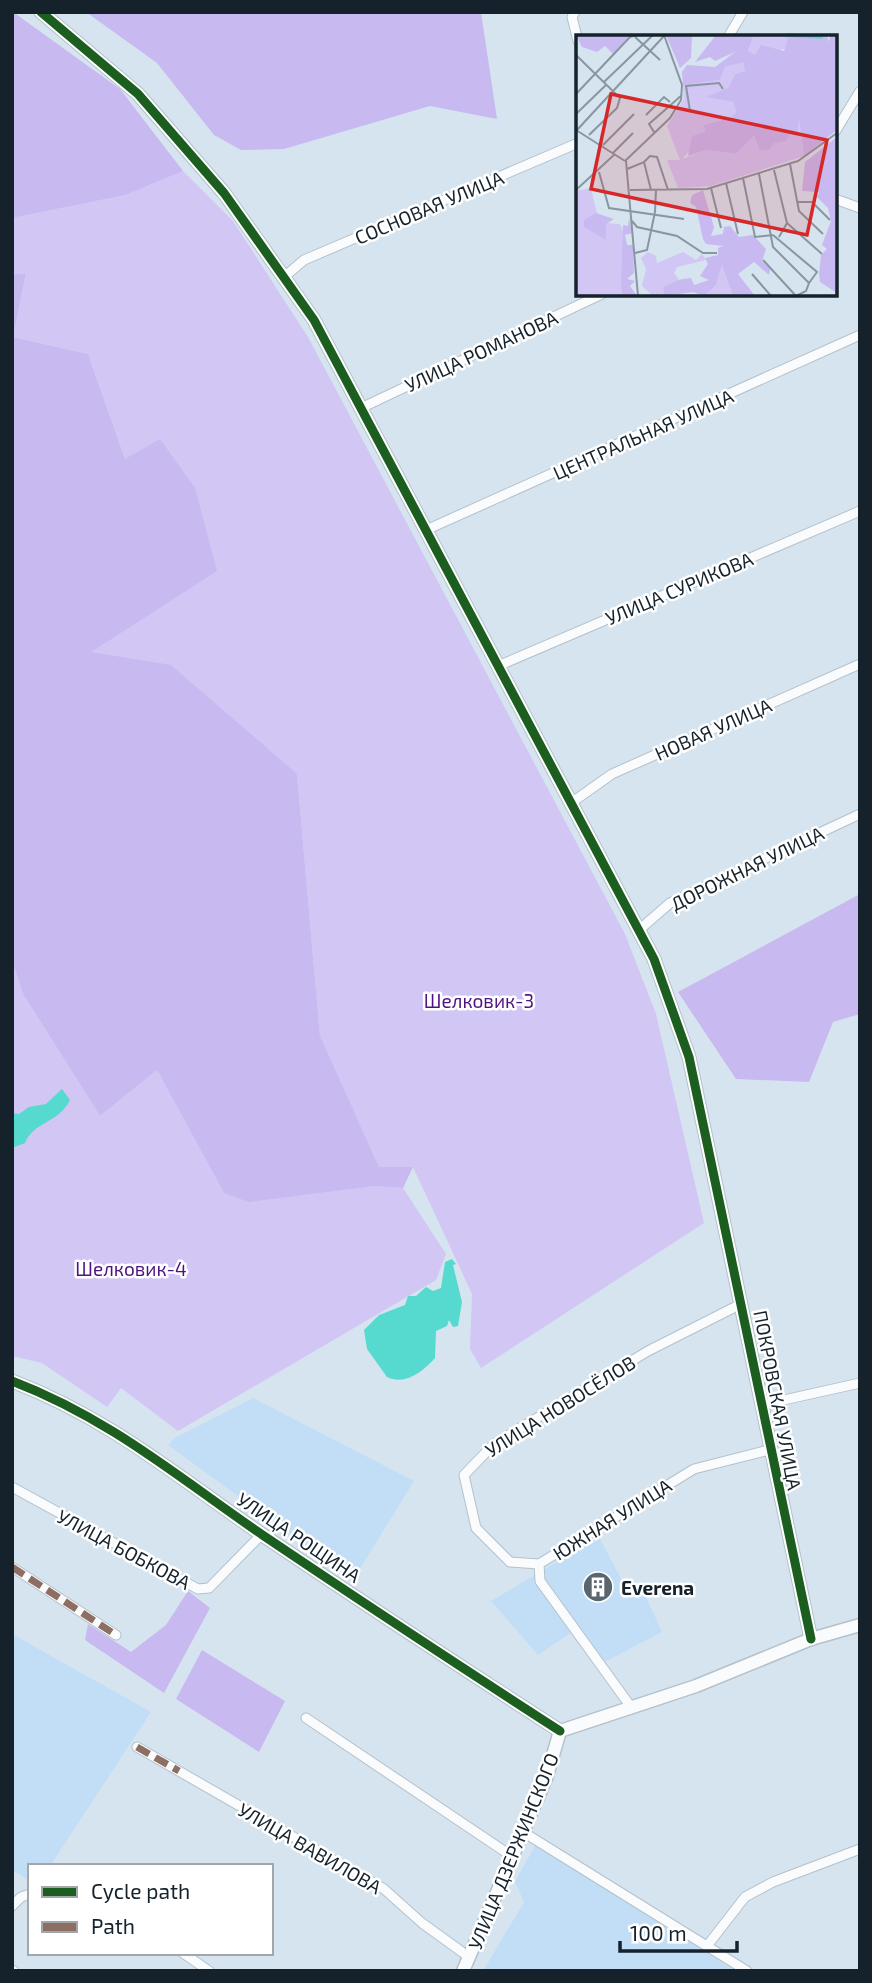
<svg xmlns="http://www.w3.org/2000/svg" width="872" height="1983" viewBox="0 0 872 1983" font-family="'Exo 2',sans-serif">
<rect width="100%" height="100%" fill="#d6e4f0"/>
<g fill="#c2def6">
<polygon points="253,1398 414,1481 353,1580 168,1445 175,1438"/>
<polygon points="599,1537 629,1594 642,1588 662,1632 597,1666 574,1631 538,1655 491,1601"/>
<polygon points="12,1634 151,1712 50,1866 30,1866 30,1881 12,1870"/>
<polygon points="536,1844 735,1971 483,1971 524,1902 515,1882"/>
</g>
<g fill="#d1c6f4">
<polygon points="183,171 233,221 308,337 625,934 656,1014 704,1223 481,1368 470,1349 472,1294 413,1167 379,1167 320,1037 297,774 90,652 125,459 88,354 13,337 26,273 12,275 12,218 126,195"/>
<polygon points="12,960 23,994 100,1116 157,1070 224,1193 374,1186 403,1188 446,1254 436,1280 178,1431 121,1388 107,1407 42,1363 12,1356"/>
</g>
<g fill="#c8b9f1">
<polygon points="13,12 120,89 183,171 126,195 12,218"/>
<polygon points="86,12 481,12 497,119 430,106 284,149 241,150 214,135 157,63"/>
<polygon points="26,273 13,337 88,354 125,459 160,439 195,488 217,571 91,652 171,665 297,774 320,1036 379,1167 413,1167 403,1188 374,1186 249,1202 224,1193 157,1070 100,1116 23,994 12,960 12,275"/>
<polygon points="860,894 860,1014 833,1022 809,1082 736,1079 678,992"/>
<polygon points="188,1591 210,1608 164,1693 85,1640 88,1624 131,1652 166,1625"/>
<polygon points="202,1650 285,1701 259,1752 176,1699"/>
</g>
<g fill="#56dacf">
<path d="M62 1089 70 1100C58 1124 34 1121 25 1143L12 1148V1113L19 1114 29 1107 46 1104Z"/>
<path d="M452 1259 456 1264 453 1265 462 1302 458 1326 453 1327 449 1320 447 1326 436 1331 435 1358C423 1371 406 1386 387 1377L367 1349 364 1330 379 1315 405 1305 408 1296H416L426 1287 433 1291 441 1288 445 1262Z"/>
</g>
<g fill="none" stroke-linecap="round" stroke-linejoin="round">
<g stroke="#b4c1ca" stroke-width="11">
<g id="street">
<polyline points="575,12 572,17 578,41"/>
<polyline points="728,37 743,12"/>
<polyline points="835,132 860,91"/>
<polyline points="835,199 860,208"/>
<polyline points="284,277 304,260 578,143"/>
<polyline points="361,408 602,294"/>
<polyline points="426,530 860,335"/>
<polyline points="498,666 860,511"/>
<polyline points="571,803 612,774 860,664"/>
<polyline points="639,930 670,903 860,814"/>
<polyline points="761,1405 860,1383"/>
<polyline points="12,1487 198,1589 209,1588 262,1534"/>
<polyline points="539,1564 510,1562 476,1528 464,1475 494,1444 648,1351 741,1304"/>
<polyline points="12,1567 116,1635"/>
<polyline points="631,1707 540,1581 539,1564 694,1469 769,1450"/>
<polyline points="306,1718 513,1857"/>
<polyline points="137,1747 384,1889 422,1923 469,1957"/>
<polyline points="523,1832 747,1971"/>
<polyline points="12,1906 21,1897 30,1894"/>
<polyline points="707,1946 745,1897 773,1882 860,1849"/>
<polyline points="183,1953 209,1971"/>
<polyline points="12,1970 14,1971"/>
</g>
</g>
<g stroke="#b4c1ca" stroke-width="15">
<g id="secondary">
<polyline points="41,12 138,94 224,193 314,320 654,959 689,1057 811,1639"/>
<path d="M12 1381C111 1419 179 1478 264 1536 362 1602 461 1667 560 1731"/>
<polyline points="560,1731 696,1686 811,1639 860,1625"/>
<polyline points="463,1971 547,1776 560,1731"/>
</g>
</g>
<use href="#street" stroke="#f9fbfd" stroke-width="9"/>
<use href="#secondary" stroke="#f9fbfd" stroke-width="12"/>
<g stroke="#8d6e63" stroke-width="7" stroke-dasharray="14 7" stroke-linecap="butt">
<polyline points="12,1567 116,1635"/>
<polyline points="137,1747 179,1771"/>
</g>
<g stroke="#fff" stroke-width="13">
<g id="cycleway">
<polyline points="41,12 138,94 224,193 314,320 654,959 689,1057 811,1639"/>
<path d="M12 1381C111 1419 179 1478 264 1536 362 1602 461 1667 560 1731"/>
</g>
</g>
<use href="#cycleway" stroke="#1b5e20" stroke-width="9"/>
</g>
<defs>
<g id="building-disc" transform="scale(1.575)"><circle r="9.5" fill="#596670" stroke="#fff"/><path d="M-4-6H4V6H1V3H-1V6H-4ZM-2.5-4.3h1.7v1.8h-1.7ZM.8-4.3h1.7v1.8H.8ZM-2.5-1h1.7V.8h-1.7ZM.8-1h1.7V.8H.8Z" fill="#fff"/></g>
</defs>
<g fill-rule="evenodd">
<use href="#building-disc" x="598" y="1587"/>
</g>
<g text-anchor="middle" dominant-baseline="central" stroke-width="5" stroke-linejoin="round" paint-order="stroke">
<g font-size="19" fill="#15222b" stroke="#fff">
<text transform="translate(429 207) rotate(-23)">СОСНОВАЯ УЛИЦА</text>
<text transform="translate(481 351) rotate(-25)">УЛИЦА РОМАНОВА</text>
<text transform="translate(643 434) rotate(-24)">ЦЕНТРАЛЬНАЯ УЛИЦА</text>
<text transform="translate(679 588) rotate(-23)">УЛИЦА СУРИКОВА</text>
<text transform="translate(713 729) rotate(-24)">НОВАЯ УЛИЦА</text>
<text transform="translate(747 868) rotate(-26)">ДОРОЖНАЯ УЛИЦА</text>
<text transform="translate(778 1400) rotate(79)">ПОКРОВСКАЯ УЛИЦА</text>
<text transform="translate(560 1406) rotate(-32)">УЛИЦА НОВОСЁЛОВ</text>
<text transform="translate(612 1519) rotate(-32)">ЮЖНАЯ УЛИЦА</text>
<text transform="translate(299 1537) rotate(34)">УЛИЦА РОЩИНА</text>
<text transform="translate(124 1549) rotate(28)">УЛИЦА БОБКОВА</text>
<text transform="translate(310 1848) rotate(30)">УЛИЦА ВАВИЛОВА</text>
<text transform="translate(513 1851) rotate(-68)">УЛИЦА ДЗЕРЖИНСКОГО</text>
</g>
<g font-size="19" fill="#4e1380" stroke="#fff">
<text x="479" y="1000">Шелковик-3</text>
<text x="131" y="1268">Шелковик-4</text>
</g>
<g font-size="19" font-weight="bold" fill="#15222b" stroke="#fff" text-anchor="start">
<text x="621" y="1587">Everena</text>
</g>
</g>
<g transform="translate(576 35)">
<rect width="261" height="261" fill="#d6e4f0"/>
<path d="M178 0H204L212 4 211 13 179 21 172 17ZM167 26 169 37 159 39 152 53 131 62 157 67 160 77 154 83 127 90 131 97 106 124 131 115 160 119 178 99 198 108 214 98 223 85 228 121 135 151 102 153 91 125H104L91 91 108 64 107 50 144 45 149 32ZM15 153 21 179 13 184 12 194 29 204 30 188 44 189 47 196V261H0V156ZM72 217 80 221 81 228 107 217 120 225 126 219 130 225 101 232 98 238 104 246 87 252 88 261H77L66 251 70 234 65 223ZM146 230 157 261H128L140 250Z" fill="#d1c6f4"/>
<path d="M0 0H54L37 19 29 11 21 17 6 12ZM90 0H116L115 23 104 33ZM140 0H178L172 16 179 20 185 10 208 16 212 4 204 0H251L253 7 254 0H261V95L228 121 223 85 221 101 214 99 210 106 198 108 193 115H184L178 100 160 119 131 115 112 121 116 101 130 97 127 90 154 83 160 77 157 67 130 62 152 53 159 39 169 36 167 27 149 32 144 45 107 50 106 37 111 30 139 32 159 17 139 26 134 22 119 27ZM261 102V258L244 247 243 239 245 220 251 214 246 210 255 186 252 173 241 162 243 157 226 156 229 127ZM127 155 138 192 135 201 147 199 148 192 154 191 163 202 177 200 190 214 186 226 194 234 193 240 178 227 162 239 179 261H157L146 230 140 250 128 261 117 257 88 261 87 252 106 244 115 243 118 250 133 245 124 241 132 229 129 223 142 220V213L147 211 130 209 127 204 120 172 114 168 116 160ZM20 178 38 184 30 189V205L8 192V185ZM53 183 56 198 49 200 51 210H57L58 238 51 244 59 246 54 251 61 261H47L45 251 47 190 52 191Z" fill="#c8b9f1"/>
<path fill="none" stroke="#56dacf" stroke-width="3.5" d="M211 0 247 2"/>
<path fill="none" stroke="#8996a1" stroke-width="2" d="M59 2 84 25M0 20 44 63 41 73 13 100M28 47 77 0M0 59 54 2 61 0M114 76 110 51 143 48 147 54M0 79 31 49M70 80 88 62 94 67M0 95 49 126M1 95 88 1M78 97 73 89 106 60M27 110 58 79M37 118 57 98M49 126 94 83 105 65 106 50 88 0M50 126 62 261M68 127 74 121 81 122 92 155M214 129 223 176 247 199M51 134 68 127 75 155M198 135 211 188 203 202M23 137 33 173 108 184M183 139 197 212 233 248 230 256 220 261 187 225M167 143 179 202 197 200M150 148 162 199M135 153 145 193M0 155 39 119M54 155 131 154 222 126 261 98M222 167H236L254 185M79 177 80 155M56 186 61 192 101 201 127 218H141M211 188 246 219M197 200 241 237 233 248M59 218 71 215 79 177M176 239 195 261"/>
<path fill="#d62828" fill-opacity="0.15" stroke="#d62828" stroke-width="3.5" d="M35 59 251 105 231 200 15 154Z"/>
<rect width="261" height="261" fill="none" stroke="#15222b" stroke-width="3.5"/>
</g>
<rect width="872" height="1983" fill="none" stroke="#15222b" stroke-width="28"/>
<rect x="28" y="1864" width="245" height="91" fill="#ffffff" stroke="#a1a7aa" stroke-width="2"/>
<rect x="42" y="1887" width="35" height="10" fill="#1b5e20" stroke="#a1a7aa" stroke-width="2"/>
<text x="91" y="1899" font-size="21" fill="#15222b">Cycle path</text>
<rect x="42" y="1922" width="35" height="10" fill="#8d6e63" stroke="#a1a7aa" stroke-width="2"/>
<text x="91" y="1934" font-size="21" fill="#15222b">Path</text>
<path d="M620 1941v10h117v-10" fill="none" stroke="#15222b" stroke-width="3.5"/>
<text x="630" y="1941" font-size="21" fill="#15222b" stroke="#ffffff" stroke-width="5" paint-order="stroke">100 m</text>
</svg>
